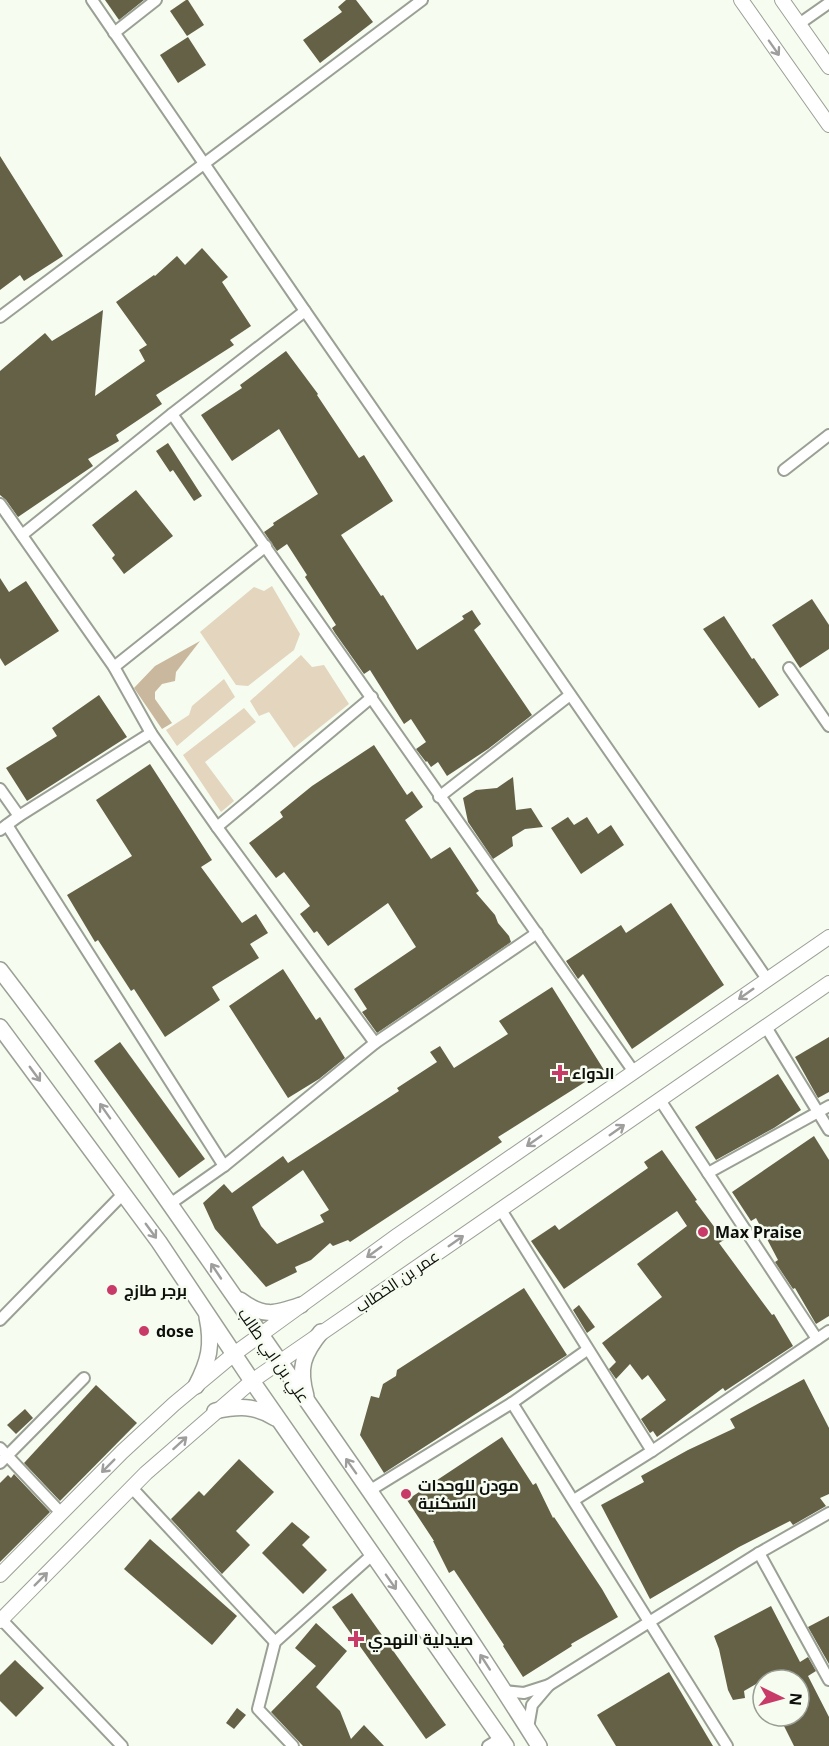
<svg xmlns="http://www.w3.org/2000/svg" width="829" height="1746" viewBox="0 0 829 1746" font-family="'Noto Sans',Cairo,sans-serif">
<rect width="100%" height="100%" fill="#f6fcf0"/>
<g fill="#e3d5be">
<polygon points="272,586 300,634 294,650 248,686 236,685 200,632 254,587 264,591"/>
<polygon points="301,655 312,667 324,665 349,704 294,748 269,712 259,716 250,701"/>
<polygon points="224,679 235,697 177,746 166,730 189,715 192,706"/>
<polygon points="244,708 256,722 205,762 234,801 221,812 183,755"/>
</g>
<polygon fill="#c9b89d" points="200,641 176,672 175,681 162,684 155,692 155,699 172,723 162,729 134,688 155,666"/>
<g fill="#646146" fill-rule="evenodd">
<polygon points="105,0 144,0 119,20"/>
<polygon points="186,0 188,0 204,25 187,36 170,11"/>
<polygon points="346,0 356,0 373,22 320,63 303,40 342,12 338,7"/>
<polygon points="188,37 206,65 178,83 160,55"/>
<polygon points="0,156 63,256 24,281 20,275 0,290"/>
<polygon points="202,248 228,277 222,282 251,326 230,340 234,345 156,395 162,404 116,435 119,441 88,459 93,466 18,517 6,500 0,495 0,371 45,333 52,341 103,310 95,396 145,361 139,350 147,345 116,302 154,275 155,276 177,256 185,265"/>
<polygon points="286,351 318,394 317,395 359,458 364,455 393,501 341,535 381,596 383,595 417,650 464,619 462,616 472,610 481,624 474,630 532,715 488,749 447,776 438,762 431,767 427,761 426,762 416,749 426,742 411,719 404,724 370,670 364,674 335,633 332,628 336,625 305,577 307,575 287,544 277,551 264,532 274,525 273,523 318,494 279,429 232,461 201,415 242,388 240,385"/>
<polygon points="168,443 202,496 194,501 173,470 170,472 156,451"/>
<polygon points="136,490 173,536 124,574 112,558 115,555 92,525"/>
<polygon points="0,578 9,592 26,581 59,631 5,666 0,658"/>
<polygon points="812,599 829,625 829,649 800,668 772,625"/>
<polygon points="724,616 752,659 754,658 779,695 759,708 703,629"/>
<polygon points="99,695 127,737 27,801 6,768 57,736 52,728"/>
<polygon points="374,745 407,795 412,791 423,807 405,820 431,859 450,847 479,891 476,893 495,915 498,923 509,936 511,942 377,1033 362,1012 367,1009 354,989 416,947 388,903 328,946 317,931 314,933 300,914 310,906 284,872 276,878 249,843 283,817 280,812 312,786"/>
<polygon points="150,764 212,860 201,867 242,923 256,914 268,933 250,944 259,958 212,987 220,1000 165,1037 134,989 131,991 98,940 95,942 67,895 132,856 96,800"/>
<polygon points="513,777 516,810 531,808 543,827 525,829 512,837 513,846 493,859 468,822 463,798 476,790 497,788"/>
<polygon points="568,817 574,825 587,817 598,834 611,825 624,845 581,874 551,828"/>
<polygon points="671,903 724,985 632,1049 583,974 578,979 566,961 621,925 626,933"/>
<polygon points="283,969 316,1020 320,1017 345,1058 319,1079 288,1098 229,1006"/>
<path d="M552 987 604 1070 498 1137 502 1142 350 1242 348 1240 333 1246 330 1243 311 1260 295 1267 297 1272 266 1287 215 1229 203 1203 224 1184 232 1193 283 1156 288 1163 399 1091 397 1088 437 1062 430 1052 440 1046 454 1068 508 1034 499 1021ZM303 1170 329 1210 320 1215 324 1222 277 1244 261 1226 252 1207Z"/>
<polygon points="829,1037 829,1092 818,1098 795,1057"/>
<polygon points="120,1042 205,1159 179,1178 94,1061"/>
<polygon points="778,1074 801,1110 774,1128 716,1160 695,1127"/>
<polygon points="814,1136 829,1160 829,1316 816,1324 795,1288 793,1289 775,1262 778,1260 756,1218 751,1221 732,1192"/>
<polygon points="662,1150 697,1200 695,1201 724,1240 719,1243 772,1315 774,1314 793,1346 725,1391 723,1388 657,1437 653,1431 650,1433 641,1419 666,1400 648,1375 642,1380 630,1364 616,1379 609,1369 616,1362 602,1343 662,1297 637,1264 687,1226 677,1211 564,1289 531,1241 555,1225 559,1230 648,1168 644,1162"/>
<polygon points="524,1288 567,1355 384,1473 360,1435 371,1396 379,1398 383,1384 396,1376 397,1370"/>
<polygon points="579,1305 595,1327 587,1333 573,1310"/>
<polygon points="804,1379 829,1428 829,1494 820,1498 826,1506 793,1525 790,1521 739,1547 650,1599 601,1505 644,1482 641,1476 688,1450 735,1428 730,1419"/>
<polygon points="96,1385 137,1423 60,1501 24,1463"/>
<polygon points="25,1409 33,1418 16,1434 7,1425"/>
<polygon points="502,1437 533,1485 536,1483 553,1518 554,1517 602,1589 618,1617 571,1644 572,1646 523,1677 503,1646 504,1645 454,1570 449,1573 433,1541 434,1541 407,1500"/>
<polygon points="239,1459 274,1492 236,1531 250,1545 222,1574 171,1519 199,1491 204,1496"/>
<polygon points="14,1474 50,1512 0,1562 0,1483 8,1475 11,1478"/>
<polygon points="292,1522 310,1537 302,1545 327,1570 303,1594 262,1553"/>
<polygon points="150,1539 237,1616 212,1645 124,1569"/>
<polygon points="352,1593 446,1725 426,1739 332,1607"/>
<polygon points="771,1606 800,1662 808,1657 816,1671 808,1676 829,1717 829,1746 794,1746 779,1716 799,1716 799,1680 763,1680 744,1691 745,1698 733,1700 728,1690 719,1649 714,1636"/>
<polygon points="829,1616 829,1664 808,1627"/>
<polygon points="316,1623 347,1651 316,1687 340,1711 351,1739 364,1725 384,1746 303,1746 271,1712 316,1666 295,1648"/>
<polygon points="15,1660 44,1688 16,1717 0,1701 0,1675"/>
<polygon points="669,1672 713,1746 616,1746 597,1715"/>
<polygon points="237,1708 246,1715 234,1729 226,1723"/>
</g>
<g fill="none" stroke-linecap="round" stroke-linejoin="round">
<g stroke="#9ba095" stroke-width="14">
<g id="minor">
<polyline points="92,0 305,311 767,979"/>
<polyline points="799,24 829,3"/>
<polyline points="114,33 156,0"/>
<polyline points="0,317 422,0"/>
<polyline points="172,414 634,1072"/>
<polyline points="784,470 829,435"/>
<polyline points="0,504 114,667 151,733 217,827 375,1043"/>
<polyline points="22,535 172,414 305,311"/>
<polyline points="114,667 266,546"/>
<polyline points="789,668 829,726"/>
<polyline points="0,789 19,816"/>
<polyline points="439,797 570,695"/>
<polyline points="7,825 224,1166"/>
<polyline points="217,827 372,697"/>
<polyline points="0,830 19,816 151,733"/>
<polyline points="766,1027 829,1130"/>
<polyline points="660,1100 817,1339"/>
<polyline points="708,1173 829,1106"/>
<polyline points="170,1204 224,1166 375,1043 537,933"/>
<polyline points="501,1210 652,1451"/>
<polyline points="0,1320 123,1194"/>
<polyline points="512,1403 727,1746"/>
<polyline points="0,1448 61,1513"/>
<polyline points="0,1463 84,1378"/>
<polyline points="132,1488 275,1642"/>
<polyline points="369,1491 512,1403 587,1350"/>
<polyline points="574,1500 652,1451 829,1331"/>
<polyline points="759,1553 829,1680"/>
<polyline points="1,1619 122,1746"/>
<polyline points="549,1685 759,1553 829,1513"/>
<polyline points="504,1691 524,1693 549,1685 532,1705 528,1728"/>
<polyline points="293,1746 258,1709 275,1642 372,1555"/>
<polyline points="488,1746 501,1738"/>
</g>
</g>
<g stroke="#9ba095" stroke-width="16">
<g id="tertiary">
<polyline points="741,0 829,125"/>
<polyline points="782,0 829,67"/>
<polyline points="0,1575 122,1452 174,1404 234,1354 398,1235 829,937"/>
<polyline points="0,1621 146,1473 252,1381 829,983"/>
</g>
</g>
<g stroke="#9ba095" stroke-width="18">
<g id="secondary">
<path d="M0 970C90 1087 173 1209 257 1329 353 1467 450 1604 539 1746"/>
<polyline points="0,1027 159,1242 252,1381 506,1746"/>
<path d="M240 1300C264 1318 275 1314 301 1305"/>
<path d="M196 1386C209 1361 213 1345 207 1317"/>
<path d="M306 1396C298 1368 303 1354 321 1332"/>
<path d="M215 1411C238 1406 255 1405 275 1418"/>
</g>
</g>
<use href="#minor" stroke="#fff" stroke-width="10"/>
<use href="#tertiary" stroke="#fff" stroke-width="14"/>
<use href="#secondary" stroke="#fff" stroke-width="15"/>
</g>
<defs><path id="oneway-shaft" d="M-6 0H5M1.5-3L5.5 0L1.5 3" fill="none" stroke-width="1.6" stroke-linecap="round" stroke-linejoin="round" transform="scale(1.5)"/></defs>
<g stroke="#9e9f9d">
<use href="#oneway-shaft" transform="translate(774 48) rotate(55)"/>
<use href="#oneway-shaft" transform="translate(746 994) rotate(145)"/>
<use href="#oneway-shaft" transform="translate(35 1074) rotate(54)"/>
<use href="#oneway-shaft" transform="translate(105 1111) rotate(-125)"/>
<use href="#oneway-shaft" transform="translate(617 1130) rotate(-35)"/>
<use href="#oneway-shaft" transform="translate(534 1141) rotate(145)"/>
<use href="#oneway-shaft" transform="translate(151 1231) rotate(54)"/>
<use href="#oneway-shaft" transform="translate(456 1241) rotate(-35)"/>
<use href="#oneway-shaft" transform="translate(374 1252) rotate(144)"/>
<use href="#oneway-shaft" transform="translate(216 1271) rotate(-124)"/>
<use href="#oneway-shaft" transform="translate(180 1443) rotate(-42)"/>
<use href="#oneway-shaft" transform="translate(108 1466) rotate(135)"/>
<use href="#oneway-shaft" transform="translate(351 1466) rotate(-125)"/>
<use href="#oneway-shaft" transform="translate(41 1579) rotate(-45)"/>
<use href="#oneway-shaft" transform="translate(391 1582) rotate(55)"/>
<use href="#oneway-shaft" transform="translate(485 1662) rotate(-123)"/>
</g>
<g fill="#c83b69" stroke="#f6fcf0" stroke-width="2">
<path d="M557 1064h6v6h6v6h-6v6h-6v-6h-6v-6h6z"/>
<circle cx="703" cy="1232" r="6"/>
<circle cx="112" cy="1290" r="6"/>
<circle cx="144" cy="1331" r="6"/>
<circle cx="406" cy="1494" r="6"/>
<path d="M353 1630h6v6h6v6h-6v6h-6v-6h-6v-6h6z"/>
</g>
<g text-anchor="middle" dominant-baseline="central" stroke-width="5" stroke-linejoin="round" paint-order="stroke">
<g font-size="16" font-weight="bold" fill="#0d0f0b" stroke="#f6fcf0" text-anchor="start">
<text x="572" y="1073">الدواء</text>
<text x="715" y="1232">Max Praise</text>
<text x="124" y="1290">برجر طازج</text>
<text x="156" y="1331">dose</text>
<text x="418" y="1485">مودن للوحدات<tspan x="418" dy="18">السكنية</tspan></text>
<text x="368" y="1639">صيدلية النهدي</text>
</g>
<g font-size="16" fill="#0d0f0b" stroke="#f6fcf0">
<text transform="translate(397 1281) rotate(-34)">عمر بن الخطاب</text>
<text transform="translate(274 1355) rotate(55)">علي بن ابي طالب</text>
</g>
</g>
<g transform="translate(781 1698) rotate(95)"><circle r="28" fill="#f6fcf0" stroke="#999d94" stroke-width="1.5"/>
<path d="M0-4.5L10 22L0 15L-10 22Z" fill="#c83b69"/>
<text y="-9" font-size="16" font-weight="bold" text-anchor="middle" fill="#0d0f0b">N</text>
</g>
</svg>
